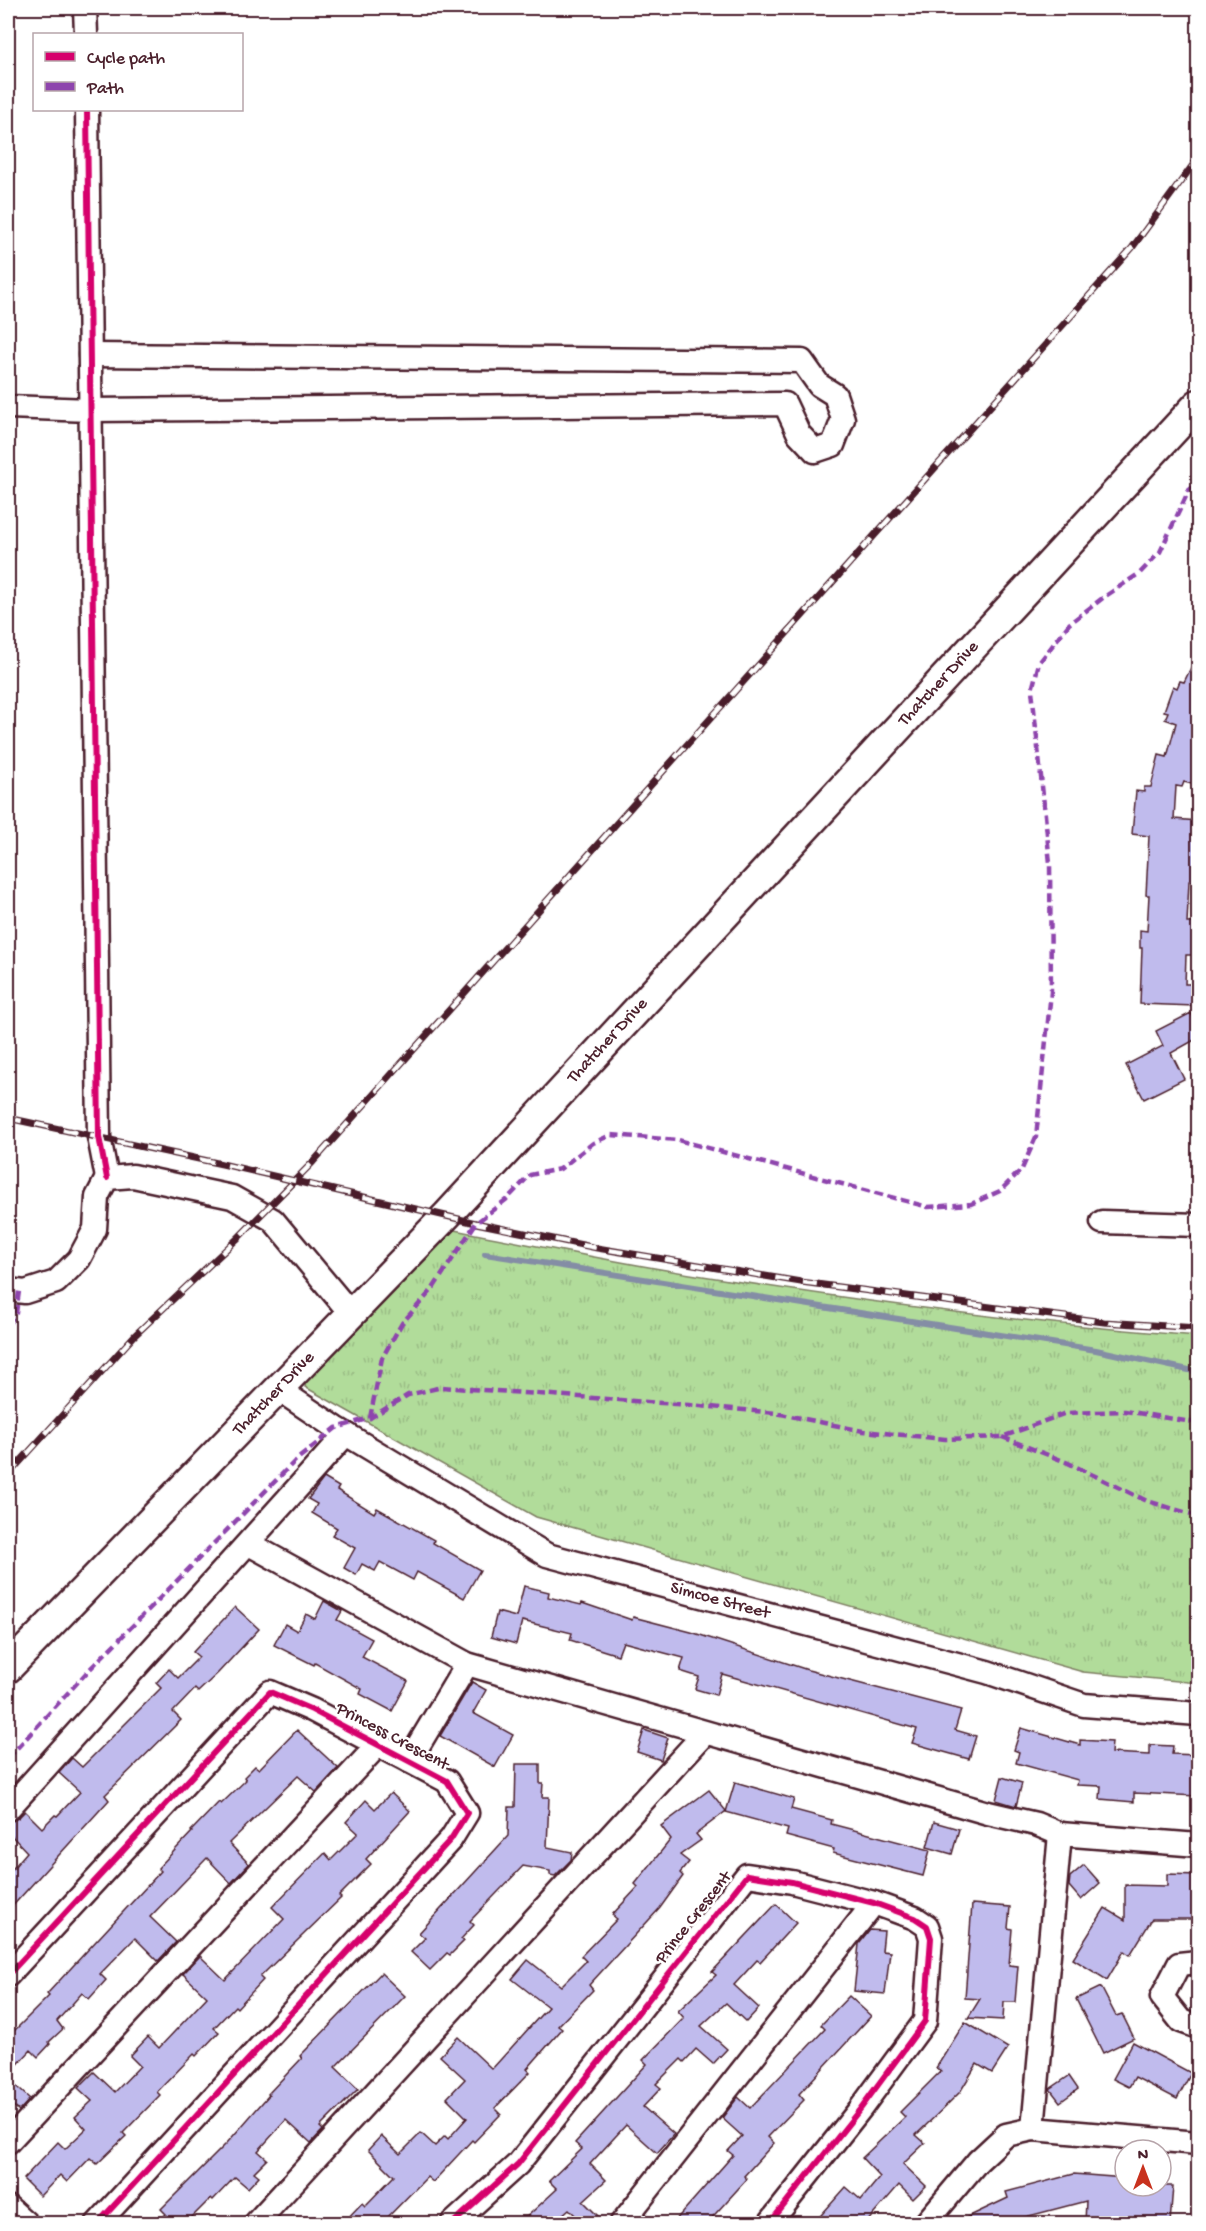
<svg xmlns="http://www.w3.org/2000/svg" width="1206" height="2231" viewBox="0 0 1206 2231" font-family="'Gochi Hand',sans-serif">
<defs>
<pattern id="grass-tufts" width="24" height="20" patternUnits="userSpaceOnUse" patternTransform="scale(1.5)"><rect width="24" height="20" fill="#b1dc9a"/><path d="M3 7l-1-3M5 7V3M7 7l1-3M15 17l-1-3M17 17v-4M19 17l1-3" fill="none" stroke="#9abc85"/></pattern>
</defs>
<rect width="100%" height="100%" fill="#fff"/>
<filter id="ink" filterUnits="userSpaceOnUse"><feTurbulence type="fractalNoise" baseFrequency=".0167" numOctaves="2"/><feDisplacementMap in="SourceGraphic" scale="12" xChannelSelector="R" yChannelSelector="G"/><feConvolveMatrix kernelMatrix="1 2 1 2 8 2 1 2 1" color-interpolation-filters="sRGB"/></filter>
<g filter="url(#ink)">
<path fill="url(#grass-tufts)" stroke="#7e7e62" stroke-width="1.5" d="M449 1229C529 1244 609 1261 690 1274 858 1301 1028 1324 1198 1336V1683L1083 1672 536 1517 305 1387 308 1370Z"/>
<g fill="none" stroke-linecap="round" stroke-linejoin="round">
<polyline stroke="#848da5" stroke-width="6" points="485,1254 1096,1350 1198,1372"/>
</g>
<g fill="#c0bbed" stroke="#4a1f2b" stroke-width="1.5">
<polygon points="1198,653 1198,777 1194,776 1192,784 1184,782 1182,787 1176,786 1174,819 1198,821 1198,881 1189,881 1187,923 1198,923 1198,955 1186,955 1185,984 1196,984 1195,1006 1140,1004 1142,948 1140,948 1140,930 1147,931 1149,895 1146,895 1149,836 1132,834 1136,791 1144,792 1144,787 1151,787 1159,755 1167,757 1176,723 1165,719 1168,712 1164,711 1173,686 1177,688 1180,681 1184,682"/>
<polygon points="1191,1013 1198,1028 1198,1038 1171,1053 1184,1079 1144,1099 1126,1065 1163,1046 1156,1031"/>
<polygon points="324,1478 339,1487 337,1490 374,1513 377,1508 434,1540 433,1543 480,1570 464,1598 417,1572 413,1580 380,1562 375,1571 362,1564 356,1575 344,1568 355,1548 332,1535 337,1528 312,1513 317,1504 308,1499"/>
<polygon points="524,1586 549,1592 548,1597 581,1605 582,1603 632,1620 633,1617 691,1632 808,1670 961,1710 955,1730 976,1736 969,1759 912,1743 917,1729 722,1674 716,1695 695,1689 699,1677 680,1671 684,1658 623,1642 618,1655 570,1640 572,1633 522,1621 516,1644 491,1637 497,1612 516,1617"/>
<polygon points="324,1601 342,1611 337,1620 372,1639 362,1657 408,1681 392,1711 360,1694 362,1689 315,1663 314,1665 274,1645 285,1624 297,1631 306,1614 315,1619"/>
<polygon points="235,1607 259,1629 218,1673 198,1692 195,1689 173,1712 181,1720 105,1795 109,1800 8,1911 8,1874 27,1852 8,1832 8,1822 18,1818 25,1811 42,1828 55,1815 57,1816 80,1792 59,1773 72,1758 82,1767 161,1688 156,1683 169,1669 178,1678 199,1657 193,1652"/>
<polygon points="472,1682 486,1690 473,1713 513,1735 495,1767 440,1736"/>
<polygon points="1021,1728 1080,1745 1080,1740 1112,1742 1111,1753 1150,1755 1150,1745 1173,1746 1172,1754 1198,1755 1198,1796 1134,1793 1134,1802 1100,1799 1101,1786 1077,1785 1078,1780 1016,1763 1019,1752 1014,1750"/>
<polygon points="297,1730 338,1768 316,1792 298,1776 229,1843 249,1864 231,1883 207,1858 150,1917 176,1942 158,1961 135,1938 100,1974 106,1980 89,1999 82,1993 57,2021 63,2029 49,2042 50,2044 38,2057 31,2050 8,2075 8,2037 49,1996 47,1994 161,1871 158,1868 192,1832 191,1831 219,1802 221,1804 246,1780 244,1777 255,1766 259,1769"/>
<polygon points="644,1730 668,1738 661,1760 637,1752"/>
<polygon points="516,1764 540,1764 540,1783 543,1783 542,1797 549,1797 547,1847 572,1852 571,1860 555,1876 550,1875 550,1871 523,1866 470,1921 474,1925 461,1939 464,1941 450,1955 447,1953 430,1970 411,1952 425,1938 419,1933 508,1836 509,1807 515,1807"/>
<polygon points="1002,1777 1022,1783 1016,1806 996,1800"/>
<polygon points="735,1782 794,1799 791,1809 832,1820 831,1824 930,1850 923,1876 833,1853 834,1849 786,1836 788,1829 726,1812"/>
<polygon points="709,1790 726,1811 696,1834 701,1840 680,1855 689,1862 680,1873 683,1876 660,1908 589,1985 593,1990 558,2026 562,2029 527,2069 530,2072 495,2108 501,2114 474,2142 472,2140 433,2182 427,2177 382,2223 343,2223 362,2203 365,2206 394,2176 368,2150 381,2136 400,2154 421,2133 435,2146 445,2136 448,2139 467,2118 447,2098 465,2079 440,2056 458,2037 492,2069 548,2007 512,1979 528,1960 561,1986 586,1961 581,1956 617,1919 612,1915 638,1887 635,1884 671,1839 661,1826"/>
<polygon points="391,1793 410,1811 366,1859 371,1864 339,1896 341,1898 260,1977 263,1980 237,2008 235,2006 214,2028 219,2032 196,2056 194,2054 157,2092 160,2095 123,2133 126,2136 97,2164 90,2158 67,2182 60,2175 40,2196 23,2179 58,2142 65,2149 86,2129 75,2117 92,2101 78,2088 94,2072 115,2092 140,2066 130,2056 148,2037 159,2048 207,1997 183,1974 200,1956 225,1980 284,1919 272,1907 325,1853 331,1860 358,1833 346,1822 366,1800 375,1809"/>
<polygon points="934,1822 959,1829 952,1854 927,1847"/>
<polygon points="1084,1865 1100,1883 1081,1900 1069,1886 1070,1877"/>
<polygon points="1167,1874 1198,1875 1198,1919 1152,1919 1130,1955 1124,1951 1107,1980 1073,1959 1105,1908 1125,1920 1125,1885 1167,1886"/>
<polygon points="776,1904 796,1923 760,1962 757,1960 734,1985 759,2008 746,2022 726,2003 701,2026 727,2049 713,2064 696,2049 684,2062 681,2059 656,2084 661,2088 643,2107 674,2134 657,2153 626,2125 590,2164 606,2180 583,2201 605,2223 583,2223 569,2209 553,2223 520,2223 557,2189 549,2181 582,2149 575,2143 647,2064 643,2060 684,2018 678,2011 716,1975 712,1972"/>
<polygon points="972,1904 1010,1907 1008,1928 1012,1929 1009,1965 1018,1966 1015,2002 1004,2002 1003,2020 968,2018 980,1999 965,1998"/>
<polygon points="870,1930 884,1931 882,1951 890,1952 885,1994 854,1991 859,1944"/>
<polygon points="381,1973 405,1996 335,2067 358,2089 320,2127 323,2130 311,2143 286,2120 258,2151 267,2159 254,2172 259,2176 248,2188 235,2177 213,2200 211,2198 186,2223 157,2223 166,2214 161,2209 227,2143 269,2095 268,2094 302,2058 300,2056"/>
<polygon points="1101,1987 1116,2016 1122,2014 1134,2038 1103,2053 1076,1999"/>
<polygon points="849,1996 871,2016 799,2094 804,2100 768,2137 774,2143 744,2176 747,2179 707,2223 673,2223 733,2155 728,2151 742,2136 722,2118 738,2097 750,2108 825,2029 821,2025"/>
<polygon points="965,2022 1008,2048 992,2073 977,2064 960,2092 916,2135 925,2143 903,2164 926,2186 913,2199 899,2185 866,2223 814,2223 846,2187 861,2200 880,2177 862,2158 905,2117 900,2112 941,2071 936,2068"/>
<polygon points="1133,2042 1191,2073 1177,2099 1135,2077 1129,2087 1113,2079"/>
<polygon points="1069,2076 1078,2089 1060,2102 1050,2089"/>
<polygon points="8,2079 30,2099 19,2111 8,2101"/>
<polygon points="1074,2174 1125,2178 1125,2186 1173,2186 1170,2223 1085,2223 1086,2201 1002,2223 955,2223 1008,2198 1006,2192"/>
</g>
<g fill="none" stroke-linecap="round" stroke-linejoin="round">
<g stroke="#4a1f2b" stroke-width="27">
<g id="minor">
<polyline points="85,8 86,34"/>
<polyline points="87,110 99,1137 107,1178"/>
<polyline points="8,407 90,410 785,404 799,434 815,451 833,445 843,419 835,395 819,385 802,361 90,355"/>
<polyline points="1102,1222 1198,1225"/>
<polyline points="8,1290 25,1292 56,1282 79,1259 95,1229 97,1197 107,1178 133,1176 232,1197 273,1220 352,1315"/>
<polyline points="278,1389 336,1428 547,1555 987,1672 1084,1705 1198,1714"/>
<polyline points="249,1544 467,1664 988,1813 1036,1824 1060,1834"/>
<polyline points="409,1761 467,1664"/>
<polyline points="8,1809 346,1434"/>
<polyline points="1198,1962 1179,1964 1162,1997 1181,2021 1198,2027"/>
<polyline points="8,1975 270,1692 312,1710 447,1781 467,1813 451,1839 97,2224"/>
<polyline points="1033,2129 1060,1834 1198,1845"/>
<polyline points="8,2142 377,1746"/>
<polyline points="8,2207 27,2224"/>
<polyline points="255,2224 705,1733"/>
<polyline points="452,2224 518,2164 747,1875 792,1882 874,1903 915,1918 927,1926 931,1938 925,2021 861,2108 769,2224"/>
<polyline points="621,2224 874,1903"/>
<polyline points="925,2224 978,2161 1006,2135 1033,2129 1198,2143"/>
</g>
</g>
<g stroke="#4a1f2b" stroke-width="33">
<polyline id="major" points="8,1668 447,1215 1198,404"/>
</g>
<use href="#minor" stroke="#fff" stroke-width="22"/>
<use href="#major" stroke="#fff" stroke-width="28"/>
<g stroke="#4a1f2b" stroke-width="7">
<g id="rail">
<polyline points="8,1118 222,1164 476,1223 597,1248 801,1282 1104,1322 1198,1328"/>
<polyline points="8,1475 135,1335 237,1239 313,1162 1132,248 1198,158"/>
</g>
</g>
<use href="#rail" stroke="#fff" stroke-width="4.5" stroke-dasharray="14" stroke-linecap="butt"/>
<g stroke="#8e44ad" stroke-width="4.5" stroke-dasharray="9 4.5" stroke-linecap="butt">
<polyline points="8,1325 16,1313 19,1291"/>
<polyline points="370,1418 382,1358 402,1323 432,1290 476,1223 507,1199 530,1175 560,1169 593,1143 611,1135 678,1140 928,1207 971,1204 1000,1191 1022,1169 1036,1137 1051,992 1050,863 1032,690 1039,663 1069,624 1104,597 1140,573 1160,552 1189,490 1198,484"/>
<polyline points="1002,1437 1066,1462 1147,1501 1198,1516"/>
<polyline points="8,1758 88,1671 295,1461 336,1428 370,1418 408,1395 442,1387 689,1405 776,1413 863,1431 945,1439 1002,1437 1066,1413 1125,1411 1198,1423"/>
</g>
<g stroke="#fff" stroke-width="10">
<g id="cycleway">
<polyline points="87,110 99,1137 107,1178"/>
<polyline points="8,1975 270,1692 312,1710 447,1781 467,1813 451,1839 97,2224"/>
<polyline points="452,2224 518,2164 747,1875 792,1882 874,1903 915,1918 927,1926 931,1938 925,2021 861,2108 769,2224"/>
</g>
</g>
<use href="#cycleway" stroke="#d6006c" stroke-width="6"/>
</g>
</g>
<g text-anchor="middle" dominant-baseline="central" stroke-width="5" stroke-linejoin="round" paint-order="stroke">
<g font-size="18" fill="#4a1f2b" stroke="#fff">
<text transform="translate(939 684) rotate(-47)">Thatcher Drive</text>
<text transform="translate(608 1041) rotate(-47)">Thatcher Drive</text>
<text transform="translate(274 1394) rotate(-46)">Thatcher Drive</text>
<text transform="translate(720 1601) rotate(15)">Simcoe Street</text>
<text transform="translate(392 1737) rotate(28)">Princess Crescent</text>
<text transform="translate(694 1918) rotate(-52)">Prince Crescent</text>
</g>
</g>
<rect width="1206" height="2231" fill="none" stroke="#fff" stroke-width="30"/>
<rect x="15" y="15" width="1176" height="2201" fill="none" stroke="#4a1f2b" stroke-width="2" filter="url(#ink)"/>
<rect x="33" y="33" width="210" height="78" fill="#ffffff" stroke="#b7a5aa" stroke-width="1.5"/>
<rect x="45" y="52" width="30" height="9" fill="#d6006c" stroke="#b7a5aa" stroke-width="1.5"/>
<text x="87" y="63" font-size="18" fill="#4a1f2b">Cycle path</text>
<rect x="45" y="82" width="30" height="9" fill="#8e44ad" stroke="#b7a5aa" stroke-width="1.5"/>
<text x="87" y="93" font-size="18" fill="#4a1f2b">Path</text>
<g transform="translate(1143 2168)"><circle r="28" fill="#ffffff" stroke="#b7a5aa" stroke-width="1.5"/>
<path d="M0-4.5L10 22L0 15L-10 22Z" fill="#c8321e"/>
<text y="-9" font-size="16" font-weight="bold" text-anchor="middle" fill="#4a1f2b">N</text>
</g>
</svg>
